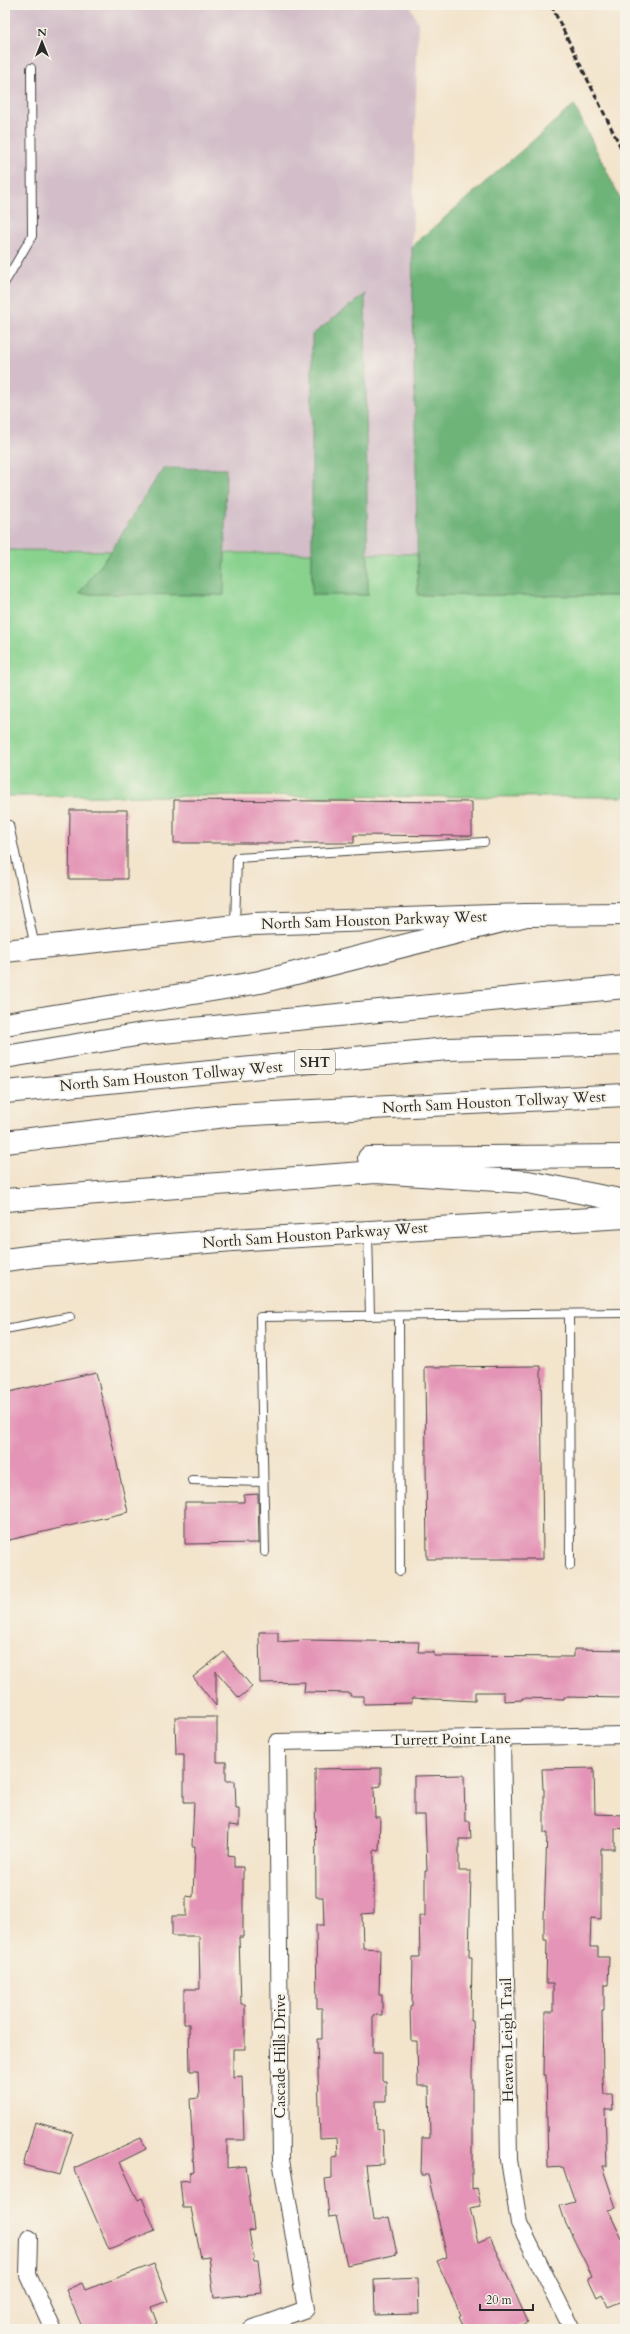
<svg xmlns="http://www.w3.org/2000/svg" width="630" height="2334" viewBox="0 0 630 2334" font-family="Cardo,serif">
<rect width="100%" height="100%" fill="#f7f3e8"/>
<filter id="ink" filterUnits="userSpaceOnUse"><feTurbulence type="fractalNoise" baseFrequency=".025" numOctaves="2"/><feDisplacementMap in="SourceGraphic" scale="8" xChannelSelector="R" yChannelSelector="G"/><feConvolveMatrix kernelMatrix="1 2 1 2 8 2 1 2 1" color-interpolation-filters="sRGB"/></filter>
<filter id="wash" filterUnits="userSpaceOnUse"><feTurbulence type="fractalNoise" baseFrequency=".012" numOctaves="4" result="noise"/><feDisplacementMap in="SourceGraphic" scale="16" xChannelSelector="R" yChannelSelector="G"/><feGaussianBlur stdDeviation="0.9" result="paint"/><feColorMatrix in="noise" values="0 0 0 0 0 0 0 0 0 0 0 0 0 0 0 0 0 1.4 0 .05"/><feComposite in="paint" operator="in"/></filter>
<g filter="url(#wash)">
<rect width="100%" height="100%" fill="#f3e4cc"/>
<polygon fill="#d2bdc8" points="5,5 410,5 418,23 412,246 417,554 5,550"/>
<polygon fill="#88d28e" stroke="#5a7e5c" points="5,550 111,551 79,594 224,595 225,553 312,553 312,595 368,595 368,554 417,554 418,595 625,596 625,797 5,796"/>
<g fill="#6eb479" stroke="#4c7052">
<polygon points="574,105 625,208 625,596 418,595 412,246"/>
<polygon points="365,294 368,595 312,595 312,335"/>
<polygon points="163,468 226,469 224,595 79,594 111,551"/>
</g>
<g id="blocks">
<g fill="#e494b6">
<polygon points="174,800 472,802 472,836 354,835 354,843 174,843"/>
<polygon points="70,810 127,810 127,879 69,879"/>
<polygon points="541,1366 543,1559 427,1559 425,1367"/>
<polygon points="96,1372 128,1512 5,1541 5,1393"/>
<polygon points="258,1494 259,1543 185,1544 185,1502 244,1502 244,1495"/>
<polygon points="259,1632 278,1632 278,1642 306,1640 419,1642 418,1652 434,1652 434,1656 574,1657 574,1649 625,1650 625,1698 564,1697 564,1699 522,1698 522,1700 504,1701 504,1692 475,1692 475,1701 412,1698 412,1703 364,1704 364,1696 350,1696 350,1693 304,1692 305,1682 260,1683"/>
<polygon points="224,1652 252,1687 239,1698 216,1671 216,1706 193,1677"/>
<polygon points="175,1717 217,1717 217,1762 226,1762 226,1781 235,1781 236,1808 239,1808 239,1826 229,1825 228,1855 234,1856 234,1867 243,1867 243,1937 239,1937 241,2004 245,2004 245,2049 233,2049 233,2077 242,2076 244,2140 227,2140 227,2168 246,2166 254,2230 249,2231 254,2261 258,2261 262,2293 214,2298 209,2257 201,2258 191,2208 183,2208 180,2181 190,2180 190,2173 194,2172 190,2099 199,2098 198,2071 190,2071 189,2024 184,2024 184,1989 200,1989 199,1936 172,1936 172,1916 186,1916 186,1896 193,1897 195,1846 192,1846 194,1802 184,1802 184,1754 176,1754"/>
<polygon points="381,1768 381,1786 374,1787 375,1817 380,1817 379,1851 374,1850 374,1913 362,1914 363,1948 380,1949 379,1995 382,1995 382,2015 373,2015 373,2053 382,2053 382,2081 386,2081 386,2101 376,2101 377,2130 383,2129 384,2164 366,2165 373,2221 389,2217 397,2254 347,2265 336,2216 329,2217 325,2179 332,2178 332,2157 338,2156 337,2138 320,2139 317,2039 322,2039 322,2008 317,2008 316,1925 324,1925 323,1897 316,1897 315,1769"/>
<polygon points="594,1768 595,1814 625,1815 625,1829 615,1828 615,1849 601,1849 601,1919 591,1918 590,1947 598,1947 598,1957 609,1957 608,1985 604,1985 604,2010 602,2010 603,2081 604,2094 612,2094 613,2110 605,2110 607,2166 602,2166 616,2208 608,2210 625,2245 625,2300 608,2307 602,2294 597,2297 588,2278 592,2276 566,2224 560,2206 575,2202 563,2167 548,2168 546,2075 544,2075 545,2012 553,2012 553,1984 546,1984 547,1940 544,1940 544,1918 547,1833 544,1833 544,1789 543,1789 542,1769"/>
<polygon points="464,1775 465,1821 470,1821 471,1839 459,1839 459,1871 471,1871 469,1957 472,1957 471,2021 473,2021 474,2040 472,2069 472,2189 477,2188 481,2206 470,2208 478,2243 490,2238 528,2322 513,2329 465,2329 459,2316 461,2315 437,2261 447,2257 428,2175 421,2175 422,2138 430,2138 429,2086 418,2086 417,2041 411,2041 410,2007 412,2006 413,1957 420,1957 419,1916 425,1916 425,1871 427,1871 425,1815 414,1815 414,1776"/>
<polygon points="35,2122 73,2133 60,2175 23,2165"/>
<polygon points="141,2138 146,2149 120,2162 138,2200 142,2198 155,2230 109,2249 74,2168"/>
<polygon points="154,2264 168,2301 151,2307 157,2323 142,2329 83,2329 66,2290 82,2283 85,2290"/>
<polygon points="418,2278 419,2314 375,2315 374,2280"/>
</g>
</g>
</g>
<g filter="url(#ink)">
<use href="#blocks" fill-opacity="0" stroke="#494743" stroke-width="1"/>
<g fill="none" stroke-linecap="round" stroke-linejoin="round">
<g stroke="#494743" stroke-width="10">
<g id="lane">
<polyline points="5,282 32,236 31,68"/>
<polyline points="9,825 35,947"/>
<polyline points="235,925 237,858 484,842"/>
<polyline points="368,1233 370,1316"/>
<polyline points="569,1314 570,1566"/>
<polyline points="399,1316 400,1571"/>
<polyline points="5,1329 70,1317"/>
<polyline points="192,1480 263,1482"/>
<polyline points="265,1552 260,1317 625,1313"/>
</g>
</g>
<g stroke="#494743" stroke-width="18">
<g id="street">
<polyline points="502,1738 509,2160 519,2223 572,2329"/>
<polyline points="29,2238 28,2275 53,2329"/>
<polyline points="251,2329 306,2309 281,2160 277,1742 625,1735"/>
</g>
</g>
<g stroke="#494743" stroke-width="24">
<g id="secondary">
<polyline points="5,951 254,924 526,915 625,914"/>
<polyline points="5,1260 43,1255 233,1240 625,1217"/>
</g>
</g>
<g stroke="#494743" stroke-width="24">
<g id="highway">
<polyline points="5,1024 260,982 526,915"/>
<polyline points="5,1057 142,1034 625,987"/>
<polyline points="5,1092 447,1049 625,1044"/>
<polyline points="5,1142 234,1115 625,1095"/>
<polyline points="369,1158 625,1156"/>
<polyline points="5,1200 376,1172 528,1182 625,1201"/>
</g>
</g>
<use href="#lane" stroke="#fff" stroke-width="8"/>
<use href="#street" stroke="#fff" stroke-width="16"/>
<use href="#secondary" stroke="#fff" stroke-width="22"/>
<use href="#highway" stroke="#fff" stroke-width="22"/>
<polyline stroke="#2b2b2b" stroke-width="3" stroke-dasharray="6 3" stroke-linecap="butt" points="551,5 625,156"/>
</g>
</g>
<g text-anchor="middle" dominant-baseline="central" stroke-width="4" stroke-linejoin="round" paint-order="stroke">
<rect fill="#f7f3e8" stroke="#686764" stroke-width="1" x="295" y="1050" width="40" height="24" rx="3"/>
<g font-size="14" font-weight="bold" fill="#2b2b2b">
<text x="315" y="1062">SHT</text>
</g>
<g font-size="15" fill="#2b2b2b" stroke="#f7f3e8">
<text transform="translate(374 920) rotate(-2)">North Sam Houston Parkway West</text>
<text transform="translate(171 1076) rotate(-5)">North Sam Houston Tollway West</text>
<text transform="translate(494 1102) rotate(-3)">North Sam Houston Tollway West</text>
<text transform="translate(315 1235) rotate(-4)">North Sam Houston Parkway West</text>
<text transform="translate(451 1739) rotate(-1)">Turrett Point Lane</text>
<text transform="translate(507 2040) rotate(-91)">Heaven Leigh Trail</text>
<text transform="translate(280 2056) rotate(-90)">Cascade Hills Drive</text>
</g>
</g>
<rect width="630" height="2334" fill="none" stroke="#f7f3e8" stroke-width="20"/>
<g transform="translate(42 42)" stroke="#f7f3e8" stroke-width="3" paint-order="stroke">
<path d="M0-3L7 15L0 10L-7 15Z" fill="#2b2b2b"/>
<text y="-6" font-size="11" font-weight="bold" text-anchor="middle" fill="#2b2b2b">N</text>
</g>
<path d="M480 2304v6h53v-6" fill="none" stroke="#2b2b2b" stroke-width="2"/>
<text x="486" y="2304" font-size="12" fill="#2b2b2b" stroke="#f7f3e8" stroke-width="3" paint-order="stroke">20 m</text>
</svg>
